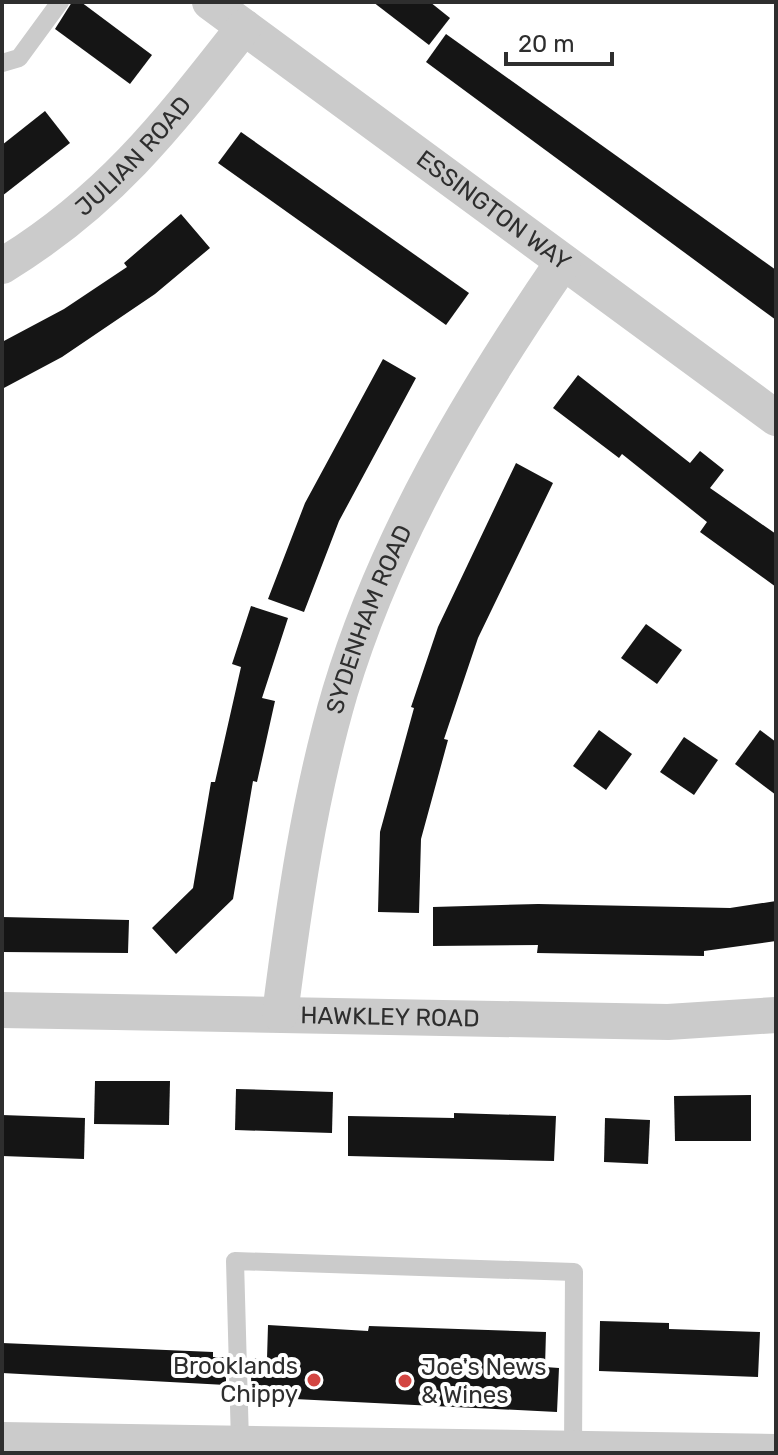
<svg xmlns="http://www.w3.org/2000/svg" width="778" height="1455" viewBox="0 0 778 1455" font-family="Rubik,sans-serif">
<rect width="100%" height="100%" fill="#fff"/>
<g fill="#151515">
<polygon points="72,2 81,2 152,55 130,84 55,29"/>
<polygon points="373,2 430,2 450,18 429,45"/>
<polygon points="446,34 776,270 776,320 426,62"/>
<polygon points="45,111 70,143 2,196 2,145"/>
<polygon points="241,132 469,293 446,325 218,163"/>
<polygon points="181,214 210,248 155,294 62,357 2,389 2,342 64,309 127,267 124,263"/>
<polygon points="383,359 416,378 339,521 304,612 268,599 305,503"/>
<polygon points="578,375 690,463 700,451 724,470 710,488 776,534 776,587 700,532 707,522 622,454 619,458 553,408"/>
<polygon points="516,463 553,483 478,638 444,739 448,740 421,839 419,913 378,912 380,832 414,708 411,707 438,627"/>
<polygon points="251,606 288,618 262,698 275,701 257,782 253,781 233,899 176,954 152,928 193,888 211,782 215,782 241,667 232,664"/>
<polygon points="646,624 682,650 657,684 621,658"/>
<polygon points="599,730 632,754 606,790 573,766"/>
<polygon points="760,730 776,742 776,795 735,764"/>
<polygon points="684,737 718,760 694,795 660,772"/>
<polygon points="776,901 776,941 704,951 704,956 537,953 538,945 433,946 433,907 538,904 730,908"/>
<polygon points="2,917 129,920 128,953 2,952"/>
<polygon points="95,1081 170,1081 169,1125 94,1124"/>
<polygon points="236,1089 333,1092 332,1133 235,1130"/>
<polygon points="751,1095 751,1141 675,1141 674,1096"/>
<polygon points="454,1113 556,1116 554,1161 348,1156 348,1116 454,1118"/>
<polygon points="2,1115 85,1118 84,1159 2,1156"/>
<polygon points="605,1118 650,1120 648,1164 604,1162"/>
<polygon points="600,1321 669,1323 669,1329 760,1332 758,1377 599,1371"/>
<polygon points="268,1325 368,1331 369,1326 546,1332 545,1367 559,1368 557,1412 252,1397 250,1358 267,1359"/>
<polygon points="2,1343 213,1352 213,1357 226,1357 226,1385 2,1373"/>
</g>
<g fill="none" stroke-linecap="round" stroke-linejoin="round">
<g stroke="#cbcbcb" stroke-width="18">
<polyline points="2,63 19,58 60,2"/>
<polyline points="240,1442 235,1261 574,1272 573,1451"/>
</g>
<g stroke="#cbcbcb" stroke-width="36">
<path id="s1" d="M210 2 776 418"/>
<path id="s2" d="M2 266C109 201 168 124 244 27"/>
<path id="s3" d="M2 1010 668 1022 776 1015"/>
<path id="s4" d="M280 1014C294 905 309 798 340 692 387 536 471 396 563 262"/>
<polyline points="2,1440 776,1452"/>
</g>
</g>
<g fill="#d34642" stroke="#fff" stroke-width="3">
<circle cx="314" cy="1380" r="8"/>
<circle cx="405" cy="1381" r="8"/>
</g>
<g text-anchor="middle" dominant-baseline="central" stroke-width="8" stroke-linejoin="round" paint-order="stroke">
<g font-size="24" fill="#2e2e2e" stroke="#fff">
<text stroke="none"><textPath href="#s2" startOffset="172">JULIAN ROAD</textPath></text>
<text stroke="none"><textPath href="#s1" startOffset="352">ESSINGTON WAY</textPath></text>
<text stroke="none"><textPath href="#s4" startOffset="406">SYDENHAM ROAD</textPath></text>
<text stroke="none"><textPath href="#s3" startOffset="388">HAWKLEY ROAD</textPath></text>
</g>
<g font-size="24" fill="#2e2e2e" stroke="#fff" text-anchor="end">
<text x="298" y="1366">Brooklands<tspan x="298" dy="28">Chippy</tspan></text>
<text x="421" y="1367" text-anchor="start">Joe's News<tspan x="421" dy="28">&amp; Wines</tspan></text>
</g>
</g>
<rect width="778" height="1455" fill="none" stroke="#2e2e2e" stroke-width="8"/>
<path d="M506 52v12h106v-12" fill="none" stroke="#2e2e2e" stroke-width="4"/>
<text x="518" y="52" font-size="24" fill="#2e2e2e" stroke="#ffffff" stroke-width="6" paint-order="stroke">20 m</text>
</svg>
